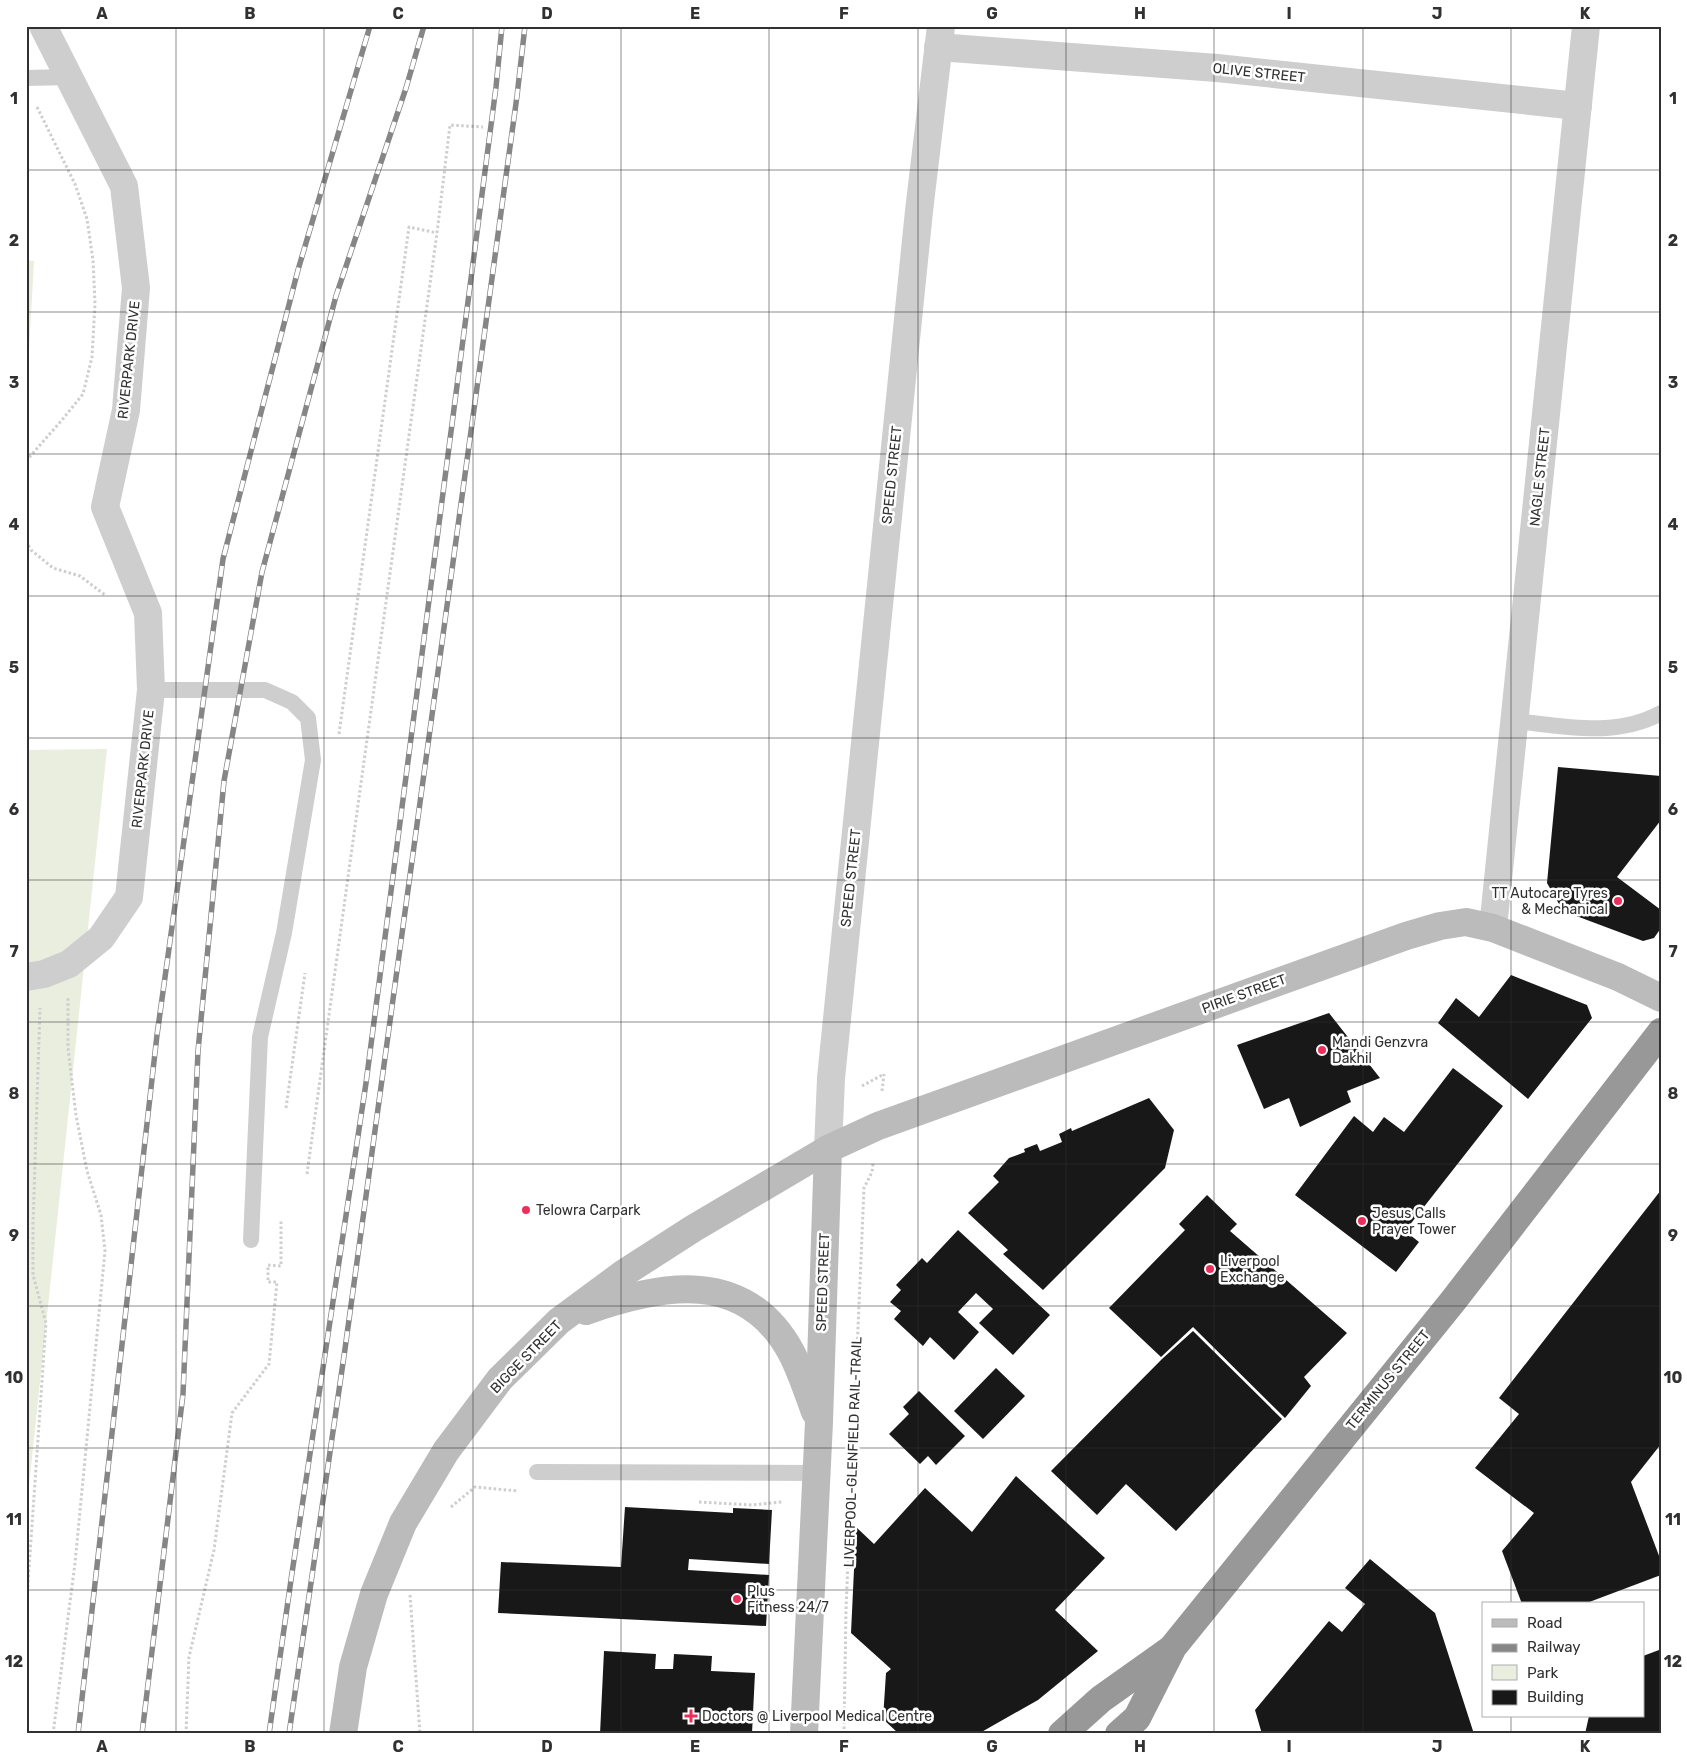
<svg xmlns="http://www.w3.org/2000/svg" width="1687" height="1760" viewBox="0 0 1687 1760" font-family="Rubik,sans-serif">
<rect width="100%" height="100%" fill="#fff"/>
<g fill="#e9eede">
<polygon points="26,260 34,261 26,402"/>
<polygon points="107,749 26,1514 26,750"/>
</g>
<g fill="#181818">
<polygon points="1558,767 1661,776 1661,820 1617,877 1661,910 1661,928 1654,938 1643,941 1563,911 1547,883"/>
<polygon points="1511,975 1587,1005 1592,1018 1528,1099 1438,1023 1456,998 1479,1017"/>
<polygon points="1329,1013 1380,1078 1347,1091 1351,1102 1300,1127 1289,1098 1264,1109 1237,1045"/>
<polygon points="1453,1068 1503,1106 1405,1231 1419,1242 1396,1272 1295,1195 1354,1116 1373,1132 1384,1117 1404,1132"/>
<polygon points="1149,1098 1174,1130 1165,1168 1043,1290 1003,1254 1008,1250 968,1213 999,1182 993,1176 1009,1158 1025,1152 1024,1149 1037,1144 1040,1151 1062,1142 1059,1134 1071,1128 1072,1131"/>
<polygon points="1661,1190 1661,1444 1631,1482 1661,1561 1661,1575 1584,1604 1522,1604 1502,1551 1534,1513 1475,1468 1519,1414 1499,1398"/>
<polygon points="1207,1195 1237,1224 1230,1231 1347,1333 1304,1377 1311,1386 1285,1418 1193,1327 1161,1357 1109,1308 1185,1230 1179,1224"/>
<polygon points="958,1230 1050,1315 1013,1355 979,1323 993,1309 976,1293 958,1312 979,1332 954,1360 930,1337 923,1346 894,1319 901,1311 890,1302 901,1290 896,1285 922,1258 927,1263"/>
<polygon points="1193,1331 1282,1419 1176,1531 1126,1484 1097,1515 1051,1471 1162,1359"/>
<polygon points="996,1368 1025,1396 983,1439 954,1411"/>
<polygon points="919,1391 965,1436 936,1465 928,1456 920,1464 889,1434 909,1414 903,1407"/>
<polygon points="1016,1476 1105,1558 1055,1610 1098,1651 1038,1700 978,1734 899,1734 883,1719 886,1673 891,1669 851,1633 856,1527 874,1544 925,1488 972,1532"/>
<polygon points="625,1507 733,1513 733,1508 772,1510 769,1564 689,1559 688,1570 769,1575 766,1626 498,1613 501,1562 621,1567"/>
<polygon points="1370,1559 1435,1613 1474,1734 1262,1734 1255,1710 1329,1621 1342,1632 1365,1604 1345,1588"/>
<polygon points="1659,1650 1661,1654 1661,1734 1585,1734 1589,1716 1643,1716 1643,1656"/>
<polygon points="604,1651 656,1654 655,1669 673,1669 674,1654 712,1656 711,1671 755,1673 752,1733 730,1732 730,1734 600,1734"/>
</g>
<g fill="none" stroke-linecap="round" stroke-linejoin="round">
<g stroke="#cecece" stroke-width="3" stroke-dasharray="2.5 2.5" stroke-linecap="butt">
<polyline points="26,461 62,420 83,394 92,357 95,304 93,260 87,219 75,184 36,105"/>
<polyline points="26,541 31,550 53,568 80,576 105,595"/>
<polyline points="339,734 409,227 437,233"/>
<polyline points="862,1086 884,1074"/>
<polyline points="882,1091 884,1074"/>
<polyline points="286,1108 305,973"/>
<polyline points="307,1174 437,233 450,125 483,127"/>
<polyline points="699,1502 752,1505 782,1502"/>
<polyline points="451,1507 475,1487 518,1491"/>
<polyline points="410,1595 420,1734"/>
<polyline points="26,1612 46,1323 33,1275 33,1224 40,1008"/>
<polyline points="53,1734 75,1563 105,1251 101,1215 87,1171 76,1115 68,1048 68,997"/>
<polyline points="186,1734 189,1657 214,1550 232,1413 269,1364 277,1282 268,1282 268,1265 281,1266 281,1221"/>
<polyline points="844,1734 846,1609 864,1188 872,1172 873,1164"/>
</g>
<g stroke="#cecece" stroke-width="16">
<polyline points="26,78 68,77"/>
<polyline points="151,690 265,690 292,702 308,718 313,760 284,933 260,1037 251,1240"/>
<path d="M1515 721C1564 726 1615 738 1661 713"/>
<polyline points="537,1472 817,1473"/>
</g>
<g stroke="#cecece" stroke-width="28">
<polyline points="938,47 1217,68 1578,106"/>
<polyline points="1493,928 1586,26"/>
<polyline points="26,977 44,974 69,964 101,938 129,897 151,690 148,613 105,507 126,410 136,288 124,186 43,26"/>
<polyline points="828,1149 831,1078 919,211 941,26"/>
</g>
<g stroke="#bbb" stroke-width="28">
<path d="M586 1311C662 1284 745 1268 791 1352 801 1371 808 1393 815 1412"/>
<polyline points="343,1734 353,1667 374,1594 403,1523 446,1451 500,1379 559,1321 624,1273 694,1228 828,1149 878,1126 1406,936 1440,926 1466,922 1493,928 1618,977 1661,998"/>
<polyline points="804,1734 819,1422 828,1149"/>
</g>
<g stroke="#989898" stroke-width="28">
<polyline points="1062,1734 1101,1699 1170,1650"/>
<polyline points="1119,1734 1137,1718 1173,1647 1453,1301 1661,1032"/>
</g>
<g stroke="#868686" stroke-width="5.5">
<g id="rail">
<polyline points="78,1734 157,1035 223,559 298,270 370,26"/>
<polyline points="142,1734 183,1394 198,1051 224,781 262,572 336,296 406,88 424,26"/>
<polyline points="269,1734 292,1573 366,1083 496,87 502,26"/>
<polyline points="289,1734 345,1349 517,96 525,26"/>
</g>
</g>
<use href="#rail" stroke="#fff" stroke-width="4" stroke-dasharray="11" stroke-linecap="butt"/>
</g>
<path fill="none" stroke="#313131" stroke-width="1" stroke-opacity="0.55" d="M176 26V1734M324 26V1734M473 26V1734M621 26V1734M769 26V1734M918 26V1734M1066 26V1734M1214 26V1734M1363 26V1734M1511 26V1604M26 170H1661M26 312H1661M26 454H1661M26 596H1661M26 738H1661M26 880H1661M26 1022H1661M26 1164H1661M26 1306H1661M26 1448H1661M26 1590H1661M1511 1716V1734"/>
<g fill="#ee2d5a" stroke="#fff" stroke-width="2">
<circle cx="1618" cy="901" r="5"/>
<circle cx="1322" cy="1050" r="5"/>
<circle cx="526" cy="1210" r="5"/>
<circle cx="1362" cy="1221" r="5"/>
<circle cx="1210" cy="1269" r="5"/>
<circle cx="737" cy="1599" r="5"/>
<path d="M688.5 1708.5h5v5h5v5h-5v5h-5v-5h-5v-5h5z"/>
</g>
<g text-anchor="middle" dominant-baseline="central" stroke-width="5" stroke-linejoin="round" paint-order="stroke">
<g font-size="14" fill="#313131" stroke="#fff">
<text transform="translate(1259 73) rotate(6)">OLIVE STREET</text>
<text transform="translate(129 360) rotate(-84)">RIVERPARK DRIVE</text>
<text transform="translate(892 475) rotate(-84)">SPEED STREET</text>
<text transform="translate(1540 477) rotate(-84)">NAGLE STREET</text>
<text transform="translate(143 769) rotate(-84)">RIVERPARK DRIVE</text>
<text transform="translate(851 878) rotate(-84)">SPEED STREET</text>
<text transform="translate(1244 994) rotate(-20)">PIRIE STREET</text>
<text transform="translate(823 1282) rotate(-88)">SPEED STREET</text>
<text transform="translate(526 1357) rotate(-46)">BIGGE STREET</text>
<text transform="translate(1388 1380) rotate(-51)">TERMINUS STREET</text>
<text transform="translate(853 1452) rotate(-88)">LIVERPOOL-GLENFIELD RAIL-TRAIL</text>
</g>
<g font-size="14" fill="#313131" stroke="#fff" text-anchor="start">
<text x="1608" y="893" text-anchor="end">TT Autocare Tyres<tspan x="1608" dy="16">&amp; Mechanical</tspan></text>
<text x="1332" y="1042">Mandi Genzvra<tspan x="1332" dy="16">Dakhil</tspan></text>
<text x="536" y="1210">Telowra Carpark</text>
<text x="1372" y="1213">Jesus Calls<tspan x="1372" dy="16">Prayer Tower</tspan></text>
<text x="1220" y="1261">Liverpool<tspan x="1220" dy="16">Exchange</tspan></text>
<text x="747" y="1591">Plus<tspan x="747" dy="16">Fitness 24/7</tspan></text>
<text x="702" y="1716">Doctors @ Liverpool Medical Centre</text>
</g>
</g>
<rect width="1687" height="1760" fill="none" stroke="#ffffff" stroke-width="55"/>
<rect x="1482" y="1602" width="162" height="115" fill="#ffffff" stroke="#adadad"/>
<rect x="1492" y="1619" width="25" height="8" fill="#bbbbbb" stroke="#adadad"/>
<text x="1527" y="1628" font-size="15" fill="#313131">Road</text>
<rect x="1492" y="1644" width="25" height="8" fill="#868686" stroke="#adadad"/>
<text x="1527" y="1652" font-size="15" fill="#313131">Railway</text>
<rect x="1492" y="1665" width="25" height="15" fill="#e9eede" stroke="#adadad"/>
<text x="1527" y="1678" font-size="15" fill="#313131">Park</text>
<rect x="1492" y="1690" width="25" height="15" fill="#181818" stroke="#adadad"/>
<text x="1527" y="1702" font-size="15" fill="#313131">Building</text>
<rect x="28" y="28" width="1632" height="1704" fill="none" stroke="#313131" stroke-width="2"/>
<g font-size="16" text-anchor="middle" font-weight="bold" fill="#313131">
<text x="102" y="19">A</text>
<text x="250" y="19">B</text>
<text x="398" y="19">C</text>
<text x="547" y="19">D</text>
<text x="695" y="19">E</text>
<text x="844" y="19">F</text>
<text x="992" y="19">G</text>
<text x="1140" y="19">H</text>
<text x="1289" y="19">I</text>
<text x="1437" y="19">J</text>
<text x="1585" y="19">K</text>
<text x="14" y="104">1</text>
<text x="1673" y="104">1</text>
<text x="14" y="246">2</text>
<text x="1673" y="246">2</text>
<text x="14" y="388">3</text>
<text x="1673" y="388">3</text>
<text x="14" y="530">4</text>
<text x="1673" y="530">4</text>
<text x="14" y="673">5</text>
<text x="1673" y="673">5</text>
<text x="14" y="815">6</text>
<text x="1673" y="815">6</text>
<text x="14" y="957">7</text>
<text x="1673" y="957">7</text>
<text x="14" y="1099">8</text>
<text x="1673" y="1099">8</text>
<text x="14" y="1241">9</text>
<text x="1673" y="1241">9</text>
<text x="14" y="1383">10</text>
<text x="1673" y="1383">10</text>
<text x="14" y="1525">11</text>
<text x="1673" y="1525">11</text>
<text x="14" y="1667">12</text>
<text x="1673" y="1667">12</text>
<text x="102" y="1752">A</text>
<text x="250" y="1752">B</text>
<text x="398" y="1752">C</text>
<text x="547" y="1752">D</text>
<text x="695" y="1752">E</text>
<text x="844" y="1752">F</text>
<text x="992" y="1752">G</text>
<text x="1140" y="1752">H</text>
<text x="1289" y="1752">I</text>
<text x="1437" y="1752">J</text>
<text x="1585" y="1752">K</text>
</g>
</svg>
